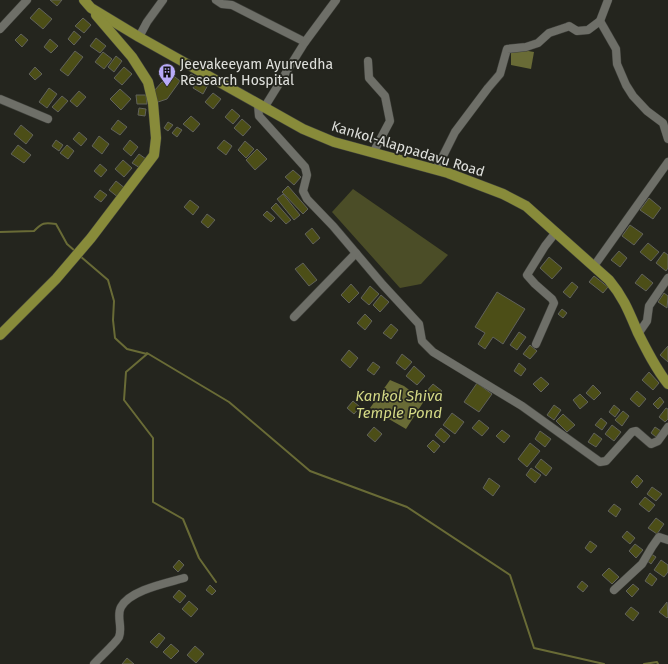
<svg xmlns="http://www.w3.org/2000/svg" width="668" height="664" viewBox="0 0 668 664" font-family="'Fira Sans',sans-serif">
<rect width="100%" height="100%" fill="#24251e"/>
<polygon fill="#4b4d27" points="353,189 448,255 421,284 400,288 332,212"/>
<g fill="#696b36">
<polygon points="511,48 534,52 531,69 511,65"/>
<polygon points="390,380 404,386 424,401 406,429 370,408"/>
</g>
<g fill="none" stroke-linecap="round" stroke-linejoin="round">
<g stroke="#696b36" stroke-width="2">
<path d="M0 232 34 231C42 223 44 222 56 224L67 244 75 251"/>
<polyline points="80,256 108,280 114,301 113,320 115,338 127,349 147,354"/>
<polyline points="147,353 229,402 310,471 407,507 510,575 534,648 604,664"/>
<polyline points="147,354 126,372 124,400 153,438 153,502 183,519 199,558 216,582"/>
<polyline points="644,664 657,662 658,664"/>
</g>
</g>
<g fill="#4c4e17" stroke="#61625b">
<polygon points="50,0 62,0 57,6"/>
<polygon points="39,8 52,19 43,29 30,18"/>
<polygon points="83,18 91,25 84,33 75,26"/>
<polygon points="74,31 81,37 74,45 68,39"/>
<polygon points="21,34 28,40 22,47 15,40"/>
<polygon points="96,38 106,46 100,53 90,46"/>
<polygon points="50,39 58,46 51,53 44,47"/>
<polygon points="75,51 83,57 68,76 60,70"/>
<polygon points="103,52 112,59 104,69 95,62"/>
<polygon points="116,56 122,61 114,72 108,67"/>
<polygon points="35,67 42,74 35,80 29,74"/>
<polygon points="124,67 132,74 122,85 114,78"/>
<polygon points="170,73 180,81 167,99 158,102 154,91 162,82 163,82"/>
<polygon points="191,74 196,77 192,84 186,81"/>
<polygon points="198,79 208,85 203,94 193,88"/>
<polygon points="49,88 57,94 47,108 39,102"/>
<polygon points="120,89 131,99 121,110 110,99"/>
<polygon points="79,91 86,97 77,107 70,101"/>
<polygon points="213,93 221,99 213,109 205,102"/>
<polygon points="136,95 146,95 147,104 137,104"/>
<polygon points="62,96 68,101 58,112 52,107"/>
<polygon points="139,108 146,109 145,116 138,115"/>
<polygon points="232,109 240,116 233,124 225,117"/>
<polygon points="191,116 200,124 193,132 183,124"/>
<polygon points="242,119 251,127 243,136 234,128"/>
<polygon points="118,120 127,127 120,135 111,129"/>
<polygon points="168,122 173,125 168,131 164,128"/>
<polygon points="21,125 33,135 26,144 14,134"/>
<polygon points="177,127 182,130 177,137 172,133"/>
<polygon points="79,132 87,139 81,146 73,139"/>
<polygon points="99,136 109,144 102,154 92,146"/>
<polygon points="56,140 63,145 59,151 52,146"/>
<polygon points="130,140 138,147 131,156 123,149"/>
<polygon points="224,140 232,146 226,155 217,148"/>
<polygon points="245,141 254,149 246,158 238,150"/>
<polygon points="18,145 31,155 24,163 11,154"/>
<polygon points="67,145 74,151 68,159 60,153"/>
<polygon points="257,149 267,159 255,170 246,160"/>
<polygon points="139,154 146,159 140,168 132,163"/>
<polygon points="123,160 132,168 124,177 115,169"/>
<polygon points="100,164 107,170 101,177 94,171"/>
<polygon points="293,170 301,177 294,185 285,177"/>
<polygon points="116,181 126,189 119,198 109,190"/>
<polygon points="288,186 308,209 303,214 282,192"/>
<polygon points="100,190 107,195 101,202 94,197"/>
<polygon points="283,194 300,215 294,220 277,199"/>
<polygon points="649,198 661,208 653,219 640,210"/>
<polygon points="190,200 199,207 193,215 184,207"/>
<polygon points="276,203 291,220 286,224 271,208"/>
<polygon points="267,211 275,218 271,222 263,215"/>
<polygon points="207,214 215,220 208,228 201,222"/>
<polygon points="630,225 643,234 634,245 622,236"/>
<polygon points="312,228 320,238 313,244 305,234"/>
<polygon points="648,243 659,252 651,261 640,252"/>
<polygon points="619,251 627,258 620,267 611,260"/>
<polygon points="664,252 668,255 668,268 666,271 656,263"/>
<polygon points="549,257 562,268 552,279 540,268"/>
<polygon points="303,263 317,280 309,286 295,269"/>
<polygon points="642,274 653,283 646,291 635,283"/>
<polygon points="594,276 608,287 603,293 589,282"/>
<polygon points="572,282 578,287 570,298 563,292"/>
<polygon points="351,284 359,293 349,303 341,295"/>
<polygon points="370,286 379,294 369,305 361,298"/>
<polygon points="497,292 525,309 503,344 493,337 485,349 478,344 485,333 475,327"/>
<polygon points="664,293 668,296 667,308 658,302"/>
<polygon points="381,295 389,302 380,312 373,305"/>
<polygon points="562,309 567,313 563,318 558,314"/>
<polygon points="365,314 372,321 365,330 357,323"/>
<polygon points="391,324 398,330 391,339 383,333"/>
<polygon points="519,332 526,337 517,350 510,345"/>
<polygon points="530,345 537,351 530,359 523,354"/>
<polygon points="668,346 668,362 660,355"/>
<polygon points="349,350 358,358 350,368 341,360"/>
<polygon points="402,354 412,362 405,370 396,363"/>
<polygon points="373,362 380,367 374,375 367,370"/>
<polygon points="519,363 526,369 521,376 514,371"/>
<polygon points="414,366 425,376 417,385 406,376"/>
<polygon points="649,372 659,383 653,390 642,380"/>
<polygon points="541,377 549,384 541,392 533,384"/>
<polygon points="477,383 492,394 479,412 464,402"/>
<polygon points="433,384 442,391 434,400 425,393"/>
<polygon points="593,385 601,393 594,400 586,393"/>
<polygon points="637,391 646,399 639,407 630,399"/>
<polygon points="580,394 588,402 580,409 573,400"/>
<polygon points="660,397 664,402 658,409 653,404"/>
<polygon points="353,401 360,407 354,414 347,408"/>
<polygon points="554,405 561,410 554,420 547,415"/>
<polygon points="614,405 620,410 615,417 609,412"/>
<polygon points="666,408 668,409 668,419 665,422 659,417"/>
<polygon points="623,411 629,416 622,426 615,420"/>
<polygon points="452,413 464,422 455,434 443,425"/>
<polygon points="563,414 575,425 567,432 556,421"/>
<polygon points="601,418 607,423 602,430 595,425"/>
<polygon points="479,420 489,428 482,436 472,428"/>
<polygon points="612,425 621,432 614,441 605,434"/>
<polygon points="374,427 382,434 375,442 367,435"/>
<polygon points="655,427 661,431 656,437 651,433"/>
<polygon points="441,428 450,436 444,443 435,435"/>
<polygon points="502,430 510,436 504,443 496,436"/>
<polygon points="540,431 551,439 545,447 535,439"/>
<polygon points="594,433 602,439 596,447 588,442"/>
<polygon points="433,440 440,446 434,453 427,446"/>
<polygon points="530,443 540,451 527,467 518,459"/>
<polygon points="541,459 552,468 546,476 535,467"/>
<polygon points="531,468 541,475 535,483 526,475"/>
<polygon points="637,475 643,481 637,488 631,482"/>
<polygon points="489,478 500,486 493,496 483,488"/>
<polygon points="652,487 662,494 656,501 647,494"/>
<polygon points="645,497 655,505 649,512 639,504"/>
<polygon points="614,504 621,509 616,517 608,511"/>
<polygon points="656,518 664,524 657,534 648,528"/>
<polygon points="627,531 635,538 630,544 622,537"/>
<polygon points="590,541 597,546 591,553 585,548"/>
<polygon points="635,544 643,550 636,558 629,551"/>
<polygon points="650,553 656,557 651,564 645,559"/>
<polygon points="179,560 184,565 178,572 173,567"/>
<polygon points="661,560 668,565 668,572 664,577 654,570"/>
<polygon points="609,568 619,577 612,584 602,575"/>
<polygon points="650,573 657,579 652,586 645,581"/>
<polygon points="582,581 588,586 583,592 577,587"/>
<polygon points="633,584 639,589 632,597 626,591"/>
<polygon points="210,585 216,591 212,595 206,590"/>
<polygon points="179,590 186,596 180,603 173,597"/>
<polygon points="189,601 198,609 191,617 182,609"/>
<polygon points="667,602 668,617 667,618 659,612"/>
<polygon points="631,607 639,613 633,621 625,614"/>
<polygon points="159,633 165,638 157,648 150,642"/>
<polygon points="171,644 179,651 171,659 163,652"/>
<polygon points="195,646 204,654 196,663 187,655"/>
<polygon points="127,658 134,664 122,664"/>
</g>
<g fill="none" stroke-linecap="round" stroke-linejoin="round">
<g stroke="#3f403b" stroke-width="9">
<g id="minor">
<polyline points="216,0 222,4 232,5 305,42 264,108"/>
<polyline points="600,21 616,49 617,64 626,85 633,96 647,111 663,123 668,139"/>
<polyline points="0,29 27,0"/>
<polyline points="139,37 147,22 163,0"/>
<polyline points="305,42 336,0"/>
<polyline points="368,61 369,78 385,96 390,121 373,153"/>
<polyline points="0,99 48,119"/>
<polyline points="258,105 259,116 305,167 307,175 303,191 307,199 333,226 383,285 419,324 422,341 433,352 522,406 600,462 606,461 632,432 636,431 651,444 658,441 668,427"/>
<polyline points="436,170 455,132 488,88 500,74 507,49 526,47 538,43 549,33 567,27 569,26 577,31 588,30 600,21 608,0"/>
<polyline points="594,266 668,162"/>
<polyline points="294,317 356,253"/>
<polyline points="638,334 647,321 649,306 668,278"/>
<polyline points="536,344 554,303 552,299 535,284 527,275 545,246 556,232"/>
<polyline points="614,590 642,564 652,547 659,537 668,540"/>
<path d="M94 664C99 658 116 643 119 637 123 627 116 616 121 607 130 590 167 583 184 578"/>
</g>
</g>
<g stroke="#3f403b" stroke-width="11">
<g id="major">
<path d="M84 0 91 8 139 37 303 129 334 142 448 173 503 194 526 206 609 280C624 298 629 312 638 333 647 351 656 369 668 384"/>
<polyline points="0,335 56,279 91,238 154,155 156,138 153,103 148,82 132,57 96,15"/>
</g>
</g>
<use href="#minor" stroke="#6e6f68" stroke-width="8"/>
<use href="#major" stroke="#888b3a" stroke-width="10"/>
</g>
<defs>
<g id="building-pin" transform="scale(0.9)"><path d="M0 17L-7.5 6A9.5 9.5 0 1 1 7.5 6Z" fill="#b8abf7" stroke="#24251e"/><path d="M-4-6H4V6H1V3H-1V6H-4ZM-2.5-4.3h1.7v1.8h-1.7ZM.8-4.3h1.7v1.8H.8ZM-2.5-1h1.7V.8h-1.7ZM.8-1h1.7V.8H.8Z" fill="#111"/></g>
</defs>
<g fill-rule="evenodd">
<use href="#building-pin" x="167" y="72"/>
</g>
<g text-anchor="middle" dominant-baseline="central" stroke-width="3.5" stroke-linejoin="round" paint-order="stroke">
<g font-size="14" fill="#dfe0dc" stroke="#24251e" text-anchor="start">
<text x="180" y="64">Jeevakeeyam Ayurvedha<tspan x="180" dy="16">Research Hospital</tspan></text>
</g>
<g font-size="14" fill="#dfe0dc" stroke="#24251e">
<text transform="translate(408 149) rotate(17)">Kankol-Alappadavu Road</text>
</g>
<g font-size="15" font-style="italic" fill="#d4d986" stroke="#24251e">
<text x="399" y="396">Kankol Shiva<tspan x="399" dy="17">Temple Pond</tspan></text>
</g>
</g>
</svg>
